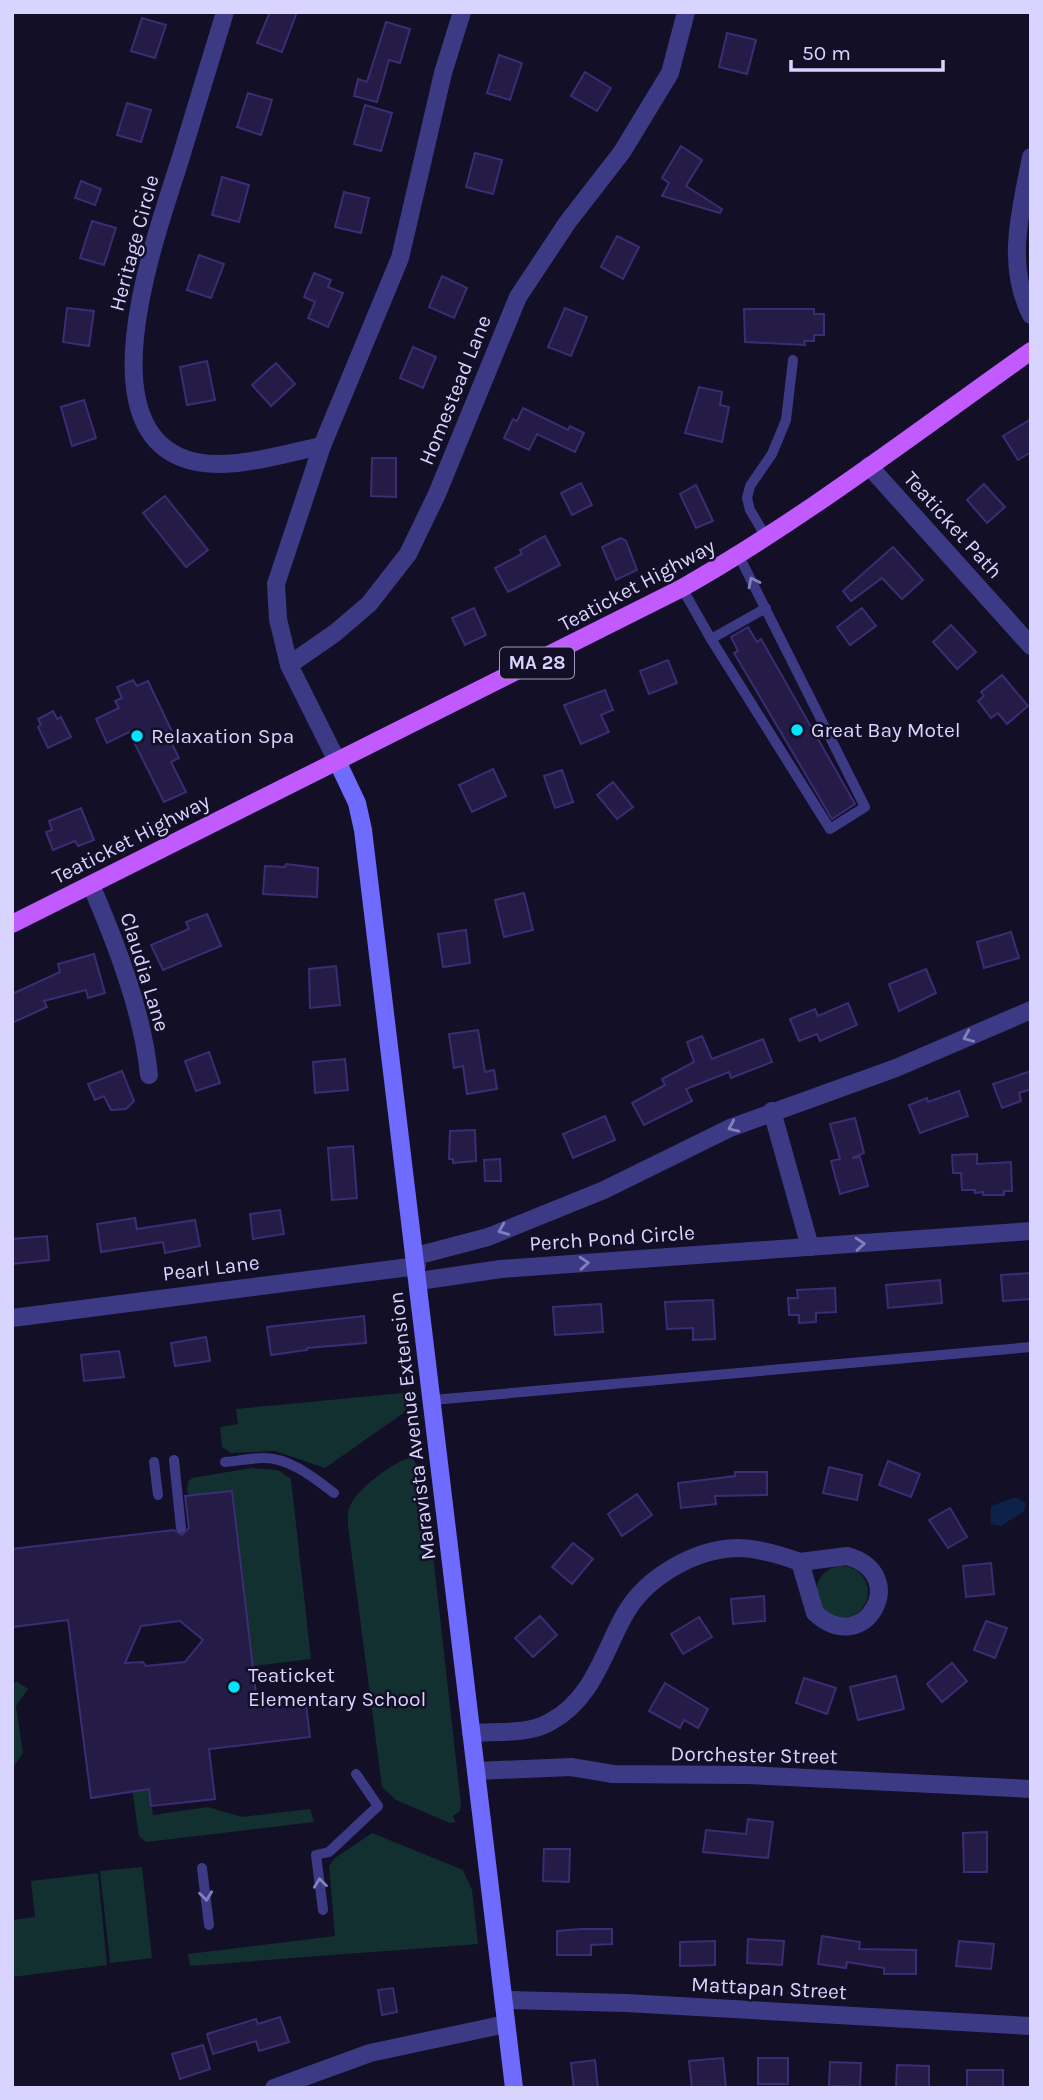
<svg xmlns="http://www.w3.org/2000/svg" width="1043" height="2100" viewBox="0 0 1043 2100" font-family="Karla,sans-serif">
<rect width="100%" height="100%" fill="#130f26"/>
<g fill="#12302f">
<polygon points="413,1392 412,1403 405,1412 325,1468 275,1451 231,1453 222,1447 220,1427 238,1424 236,1409"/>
<path d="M412 1458 424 1475 461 1804 460 1811 453 1816 455 1822 450 1823 396 1800 382 1787 348 1526C348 1519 347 1511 351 1504 358 1489 396 1459 412 1458Z"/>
<polygon points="251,1468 278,1470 291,1479 311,1659 253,1666 232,1491 191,1496 187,1492 188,1482 192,1478"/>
<circle cx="842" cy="1592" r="26"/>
<polygon points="16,1681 28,1689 16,1706 23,1753 12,1769 12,1686"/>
<polygon points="148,1780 153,1815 208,1807 242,1817 310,1809 314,1822 146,1842 139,1836 131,1782"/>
<polygon points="372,1833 463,1870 472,1890 478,1944 190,1966 188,1954 335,1936 329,1866 335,1858"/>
<polygon points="142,1867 152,1958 110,1963 100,1871"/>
<polygon points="98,1873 107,1965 12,1977 12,1920 35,1917 31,1881"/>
</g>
<polygon fill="#0c2248" points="1016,1497 1026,1503 1024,1511 1001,1526 990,1524 991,1506"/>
<g fill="#241b47" stroke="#3b2d73" stroke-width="2" fill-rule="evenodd">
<polygon points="270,12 297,12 282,52 257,43"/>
<polygon points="142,18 166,25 155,58 131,51"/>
<polygon points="386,22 410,29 400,63 389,60 377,102 354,96 358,79 367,82"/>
<polygon points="727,33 756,40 747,74 719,67"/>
<polygon points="499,55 522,63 510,100 487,93"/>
<polygon points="585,72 611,88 597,111 571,96"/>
<polygon points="248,93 272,100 261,135 237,127"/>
<polygon points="127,103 151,110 141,142 117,135"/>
<polygon points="365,105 392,113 381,151 354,144"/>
<polygon points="681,146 702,160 686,186 722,209 720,213 662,196 669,183 662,178"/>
<polygon points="475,153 502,160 493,194 466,187"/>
<polygon points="222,177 249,185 239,222 212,215"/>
<polygon points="81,181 101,189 95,205 75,198"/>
<polygon points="344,192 369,198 361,233 335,227"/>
<polygon points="92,221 116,228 104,265 80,258"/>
<polygon points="617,236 639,247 623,279 601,267"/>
<polygon points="199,255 224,264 211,298 187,290"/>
<polygon points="314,273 331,280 328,287 343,293 328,327 308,318 315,302 304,297"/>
<polygon points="442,276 467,288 454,318 429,307"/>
<polygon points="67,308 94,311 89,346 63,342"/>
<polygon points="565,308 587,317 571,356 548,347"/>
<polygon points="744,309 814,309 814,314 824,314 824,335 814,335 814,341 804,341 805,345 745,342"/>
<polygon points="413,347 436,357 423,388 400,378"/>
<polygon points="207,361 215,400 187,405 180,367"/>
<polygon points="276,363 295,384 271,406 252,385"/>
<polygon points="699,387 722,392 720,405 729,407 722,442 685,433"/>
<polygon points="84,400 96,438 72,446 61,407"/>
<polygon points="523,408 568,430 570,426 584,433 575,452 537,434 529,450 504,438 513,419 517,421"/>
<polygon points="1031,419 1031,452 1018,460 1003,436"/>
<polygon points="372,458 396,458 396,497 371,496"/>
<polygon points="581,483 592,505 572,515 561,493"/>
<polygon points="984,484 1005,507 987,523 967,500"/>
<polygon points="696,485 713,521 696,528 680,494"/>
<polygon points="165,496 208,550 186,567 143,513"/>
<polygon points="545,536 560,565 508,592 495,568 522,554 520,550"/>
<polygon points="621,538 626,541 637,570 616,580 602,547"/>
<polygon points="893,547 923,580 902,599 882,578 851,601 843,591"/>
<polygon points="474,608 486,635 465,645 452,618"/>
<polygon points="862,608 876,626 850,645 837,627"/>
<polygon points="951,625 976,652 957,669 933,642"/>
<polygon points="748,627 757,642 761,639 855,804 832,819 734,653 738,651 731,637"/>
<polygon points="668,660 677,683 649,694 640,671"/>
<polygon points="1002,675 1028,706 1007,724 998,713 991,718 978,701 984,696 981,692"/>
<polygon points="133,680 137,686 148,681 176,740 171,742 179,758 171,762 186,792 164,802 129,732 107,743 96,719 119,708 115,701 122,698 117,687"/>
<polygon points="605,690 613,710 601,715 609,732 581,744 564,705"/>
<polygon points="53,711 57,719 61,717 71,737 48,748 38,727 41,725 38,719"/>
<polygon points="493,769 506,796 472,812 459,785"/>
<polygon points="562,770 573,802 555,808 544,776"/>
<polygon points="613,782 633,807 617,819 597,795"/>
<polygon points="81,808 94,840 78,846 75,841 53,850 46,832 52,830 49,821"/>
<polygon points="286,864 318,868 317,897 263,894 265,866 285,867"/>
<polygon points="524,893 533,930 504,937 495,900"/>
<polygon points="207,914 221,946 163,970 151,945 189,929 186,922"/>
<polygon points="466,930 470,963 443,967 438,934"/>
<polygon points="1011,932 1019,958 984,968 977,942"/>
<polygon points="94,954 105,993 88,998 86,990 44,1001 47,1007 12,1023 12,994 60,972 58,964"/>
<polygon points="336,966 340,1005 310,1008 309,969"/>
<polygon points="926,969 936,993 899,1011 889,984"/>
<polygon points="848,1003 857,1025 820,1041 817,1034 799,1041 790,1019 815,1009 818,1016"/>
<polygon points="478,1030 485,1072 494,1070 497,1089 467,1094 463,1066 454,1068 449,1034"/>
<polygon points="702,1036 712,1059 763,1039 772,1062 731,1078 729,1072 686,1089 692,1101 644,1125 632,1103 665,1085 662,1079 694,1062 687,1042"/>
<polygon points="209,1052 220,1083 196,1091 185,1061"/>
<polygon points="345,1059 348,1090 315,1093 313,1062"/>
<polygon points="122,1071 134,1101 126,1109 111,1110 104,1096 95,1100 88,1084"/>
<polygon points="1031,1071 1031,1089 1019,1093 1021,1101 1002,1108 993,1084"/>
<polygon points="959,1091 968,1116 920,1133 909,1105 927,1098 928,1102"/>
<polygon points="605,1116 615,1140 573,1158 563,1134"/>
<polygon points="855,1118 864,1153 852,1158 860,1157 868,1186 840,1194 831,1161 840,1159 830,1124"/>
<polygon points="475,1130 476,1161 453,1163 453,1159 449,1159 450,1131"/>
<polygon points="353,1146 357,1198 332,1200 328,1148"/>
<polygon points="977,1154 977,1164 1011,1162 1012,1191 1004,1191 1004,1195 983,1195 983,1192 975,1193 975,1190 962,1190 961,1173 953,1173 952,1155"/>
<polygon points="500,1159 501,1181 485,1181 484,1160"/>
<polygon points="280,1210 284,1234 253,1239 250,1214"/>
<polygon points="135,1218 137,1229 195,1220 200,1246 165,1253 163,1242 101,1252 97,1224"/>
<polygon points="47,1236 49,1260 12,1264 12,1239"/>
<polygon points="1031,1273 1031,1299 1003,1301 1001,1275"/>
<polygon points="940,1280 942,1303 888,1308 886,1285"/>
<polygon points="835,1288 836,1312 816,1313 816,1322 799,1323 799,1315 789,1315 788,1298 798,1298 797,1290"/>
<polygon points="713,1300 715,1339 693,1340 693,1328 667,1329 665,1302"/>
<polygon points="601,1304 603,1332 555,1335 553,1307"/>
<polygon points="364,1316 366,1343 307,1348 307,1350 271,1355 267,1327"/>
<polygon points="206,1337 210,1361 175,1366 171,1343"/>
<polygon points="119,1351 124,1377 84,1381 81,1355"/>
<polygon points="888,1461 920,1474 911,1497 879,1485"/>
<polygon points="829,1467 862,1475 857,1500 823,1493"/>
<polygon points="735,1472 767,1472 767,1495 715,1496 716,1504 681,1508 678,1483 735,1476"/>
<path d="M232 1491 257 1702 305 1696 310 1737 209 1749 215 1799 151 1806 149 1789 91 1798 68 1620 12 1627V1549L174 1530 182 1535 189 1528 185 1496ZM180 1621 203 1640 185 1662 146 1666 143 1662 125 1663 141 1626Z"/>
<polygon points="637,1494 652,1515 622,1536 608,1514"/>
<polygon points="950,1508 967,1537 948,1548 929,1520"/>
<polygon points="573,1543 593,1559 572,1584 552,1567"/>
<polygon points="991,1563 994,1594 966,1597 963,1566"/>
<polygon points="764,1596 765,1621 733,1624 731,1599"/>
<polygon points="540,1616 557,1635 533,1657 515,1638"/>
<polygon points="699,1617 712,1637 683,1654 671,1634"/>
<polygon points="986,1621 1007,1628 995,1658 974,1650"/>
<polygon points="952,1663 967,1681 942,1702 927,1684"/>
<polygon points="896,1676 904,1709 858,1720 850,1687"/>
<polygon points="804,1678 836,1688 827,1714 796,1703"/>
<polygon points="665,1683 708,1709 698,1728 684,1720 680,1728 649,1711"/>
<polygon points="748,1819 773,1822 768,1858 703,1852 706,1830 746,1834"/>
<polygon points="987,1832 987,1872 964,1872 963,1833"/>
<polygon points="544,1849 570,1849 569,1882 543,1881"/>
<polygon points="581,1929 612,1929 612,1944 591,1945 591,1955 557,1955 557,1931"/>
<polygon points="822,1936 860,1942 859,1949 916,1950 916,1974 884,1974 884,1968 847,1962 846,1968 818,1964"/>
<polygon points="748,1939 784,1941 782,1965 747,1963"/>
<polygon points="715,1941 715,1965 680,1966 680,1942"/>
<polygon points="959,1941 994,1944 991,1969 956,1966"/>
<polygon points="393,1988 397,2012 382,2015 378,1990"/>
<polygon points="280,2017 289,2042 259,2051 256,2041 213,2054 207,2034 256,2019 258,2024"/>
<polygon points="203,2045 210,2069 180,2079 172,2054"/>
<polygon points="723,2058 726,2088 692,2088 689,2061"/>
<rect x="758" y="2058" width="30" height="26"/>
<polygon points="595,2060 598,2088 574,2088 571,2063"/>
<polygon points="830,2062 861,2063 860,2087 829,2086"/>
<polygon points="897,2065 929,2066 929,2088 896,2088"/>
<rect x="967" y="2070" width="36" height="18"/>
</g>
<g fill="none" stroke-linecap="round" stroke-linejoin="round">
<g stroke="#3d3a85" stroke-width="10">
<polyline points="766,537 750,510 747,498 750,486 772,454 786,420 793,360"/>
<polyline points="682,588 711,639 830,829 865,807 739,556"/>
<polyline points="711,639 766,608"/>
<polyline points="433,1400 1031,1347"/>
<polyline points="174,1460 181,1528"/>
<polyline points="154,1462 158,1495"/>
<path d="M225 1462C238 1461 251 1458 264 1458 290 1458 314 1478 334 1493"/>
<polyline points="202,1868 209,1925"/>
<polyline points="323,1910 316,1855 329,1852 378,1806 356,1774"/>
</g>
<g stroke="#3d3a85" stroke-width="18">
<path d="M225 12C210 62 195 111 180 160 159 228 87 417 180 457 222 475 279 454 322 446L400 258 443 73 462 12"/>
<path d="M1031 157C1021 210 1005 264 1031 315"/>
<polyline points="869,466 1031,646"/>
<polyline points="289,665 278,619 276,584 322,446"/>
<polyline points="338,763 289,665 335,633 369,604 408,554 437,494 518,297 567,223 622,152 670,73 686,12"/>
<path d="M91 885C116 943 143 1013 149 1075"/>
<polyline points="772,1111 810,1247"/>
<polyline points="416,1256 488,1237 604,1190 730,1128 896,1068 1031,1010"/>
<polyline points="419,1281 501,1269 1031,1231"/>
<polyline points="12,1318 417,1266"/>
<path d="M847 1556C912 1574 865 1659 815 1613L800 1562Z"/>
<path d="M471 1733C496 1731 528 1735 550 1722 593 1699 603 1653 625 1614 646 1577 695 1549 737 1548 757 1548 781 1555 800 1562"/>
<polyline points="476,1771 571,1767 613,1774 747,1775 1031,1789"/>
<polyline points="505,2000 626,2003 1031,2026"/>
<polyline points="274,2088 370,2053 506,2024"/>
</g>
<polyline stroke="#6f6bff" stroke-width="18" points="338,763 357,803 363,830 514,2088"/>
<path stroke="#c25bff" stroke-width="18" d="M12 924 682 588C804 519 916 432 1031 351"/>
</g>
<defs><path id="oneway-chevron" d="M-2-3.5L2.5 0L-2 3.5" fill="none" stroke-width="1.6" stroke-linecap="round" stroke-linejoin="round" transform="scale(1.75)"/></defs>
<g stroke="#837fbc">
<use href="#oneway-chevron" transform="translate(753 582) rotate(-116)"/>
<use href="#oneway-chevron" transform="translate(968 1037) rotate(157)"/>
<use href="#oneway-chevron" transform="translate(733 1127) rotate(156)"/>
<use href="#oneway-chevron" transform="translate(503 1230) rotate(158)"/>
<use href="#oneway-chevron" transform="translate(860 1244) rotate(-4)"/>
<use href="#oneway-chevron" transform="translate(584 1263) rotate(-4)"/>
<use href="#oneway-chevron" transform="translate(320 1883) rotate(-97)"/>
<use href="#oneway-chevron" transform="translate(206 1896) rotate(83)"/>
</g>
<g fill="#00e5ff" stroke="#130f26" stroke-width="2.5">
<circle cx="797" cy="730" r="7"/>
<circle cx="137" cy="736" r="7"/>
<circle cx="234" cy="1687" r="7"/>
</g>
<g text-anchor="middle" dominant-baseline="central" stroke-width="5" stroke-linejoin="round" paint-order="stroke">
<rect fill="#130f26" stroke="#9e99be" stroke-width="2" x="500" y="647.5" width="74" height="31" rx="5"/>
<g font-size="19" font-weight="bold" fill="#d9d4ff">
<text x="537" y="663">MA 28</text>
</g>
<g font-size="21" fill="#d9d4ff" stroke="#130f26">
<text transform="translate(134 243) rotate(-75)">Heritage Circle</text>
<text transform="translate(455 390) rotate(-68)">Homestead Lane</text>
<text transform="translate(953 525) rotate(48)">Teaticket Path</text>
<text transform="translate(637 585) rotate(-28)">Teaticket Highway</text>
<text transform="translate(131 839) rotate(-27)">Teaticket Highway</text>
<text transform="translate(145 972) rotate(73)">Claudia Lane</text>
<text transform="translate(612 1238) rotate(-4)">Perch Pond Circle</text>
<text transform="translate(211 1268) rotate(-7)">Pearl Lane</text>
<text transform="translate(412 1426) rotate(-97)">Maravista Avenue Extension</text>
<text transform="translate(754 1755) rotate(1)">Dorchester Street</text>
<text transform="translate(769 1988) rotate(3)">Mattapan Street</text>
</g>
<g font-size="21" fill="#d9d4ff" stroke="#130f26" text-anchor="start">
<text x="811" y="730">Great Bay Motel</text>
<text x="151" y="736">Relaxation Spa</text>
<text x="248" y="1675">Teaticket<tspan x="248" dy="24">Elementary School</tspan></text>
</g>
</g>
<rect width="1043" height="2100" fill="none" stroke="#d9d4ff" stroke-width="28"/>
<path d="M791 60v10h152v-10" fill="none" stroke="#d9d4ff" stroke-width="3.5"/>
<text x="802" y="60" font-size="21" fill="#d9d4ff" stroke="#130f26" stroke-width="5" paint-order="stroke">50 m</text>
</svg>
